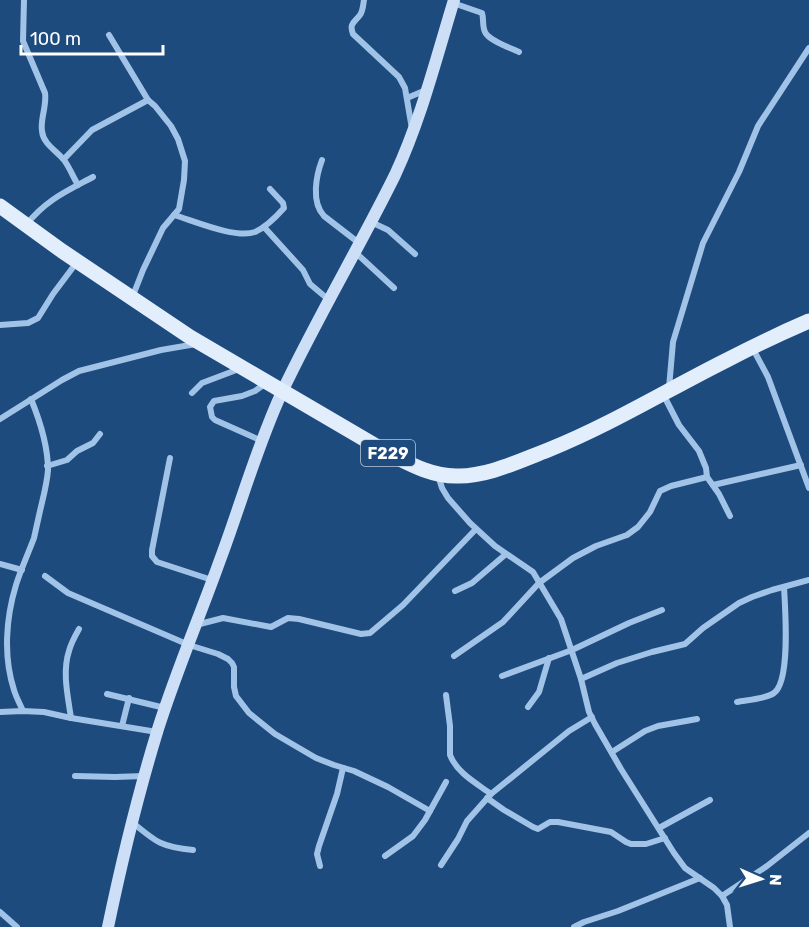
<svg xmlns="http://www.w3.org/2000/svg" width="809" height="927" viewBox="0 0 809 927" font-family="Rubik,sans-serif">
<rect width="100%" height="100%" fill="#1e4b7d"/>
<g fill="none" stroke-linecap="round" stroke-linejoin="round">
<g stroke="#a1c3e7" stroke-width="6">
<path d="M24 0 23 41 45 93C47 106 40 119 42 131 43 144 57 151 64 160 70 168 73 177 78 185"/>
<path d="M364 0C363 5 363 11 360 15 354 23 349 23 353 34L399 77 405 88 412 129"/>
<path d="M453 3 482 13C484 19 482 26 485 32 489 41 511 48 519 52"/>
<polyline points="109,35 148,100 155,106 171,126 178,139 185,161 184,180 179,209 163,228 143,270 132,298"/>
<polyline points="407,98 426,90"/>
<polyline points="64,159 92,130 148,100"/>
<path d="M322 160C316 176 311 202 324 216L359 243"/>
<path d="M174 215C194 221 236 239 255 232 266 227 276 217 284 208L283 203 270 189"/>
<polyline points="371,222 388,230 415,254"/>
<path d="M26 225C46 200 65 192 93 177"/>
<polyline points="264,227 303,270 310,284 329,300"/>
<polyline points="355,252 394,288"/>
<polyline points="0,325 28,323 38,318 53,294 77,262"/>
<polyline points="752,347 768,377 809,488"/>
<polyline points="669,388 673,342 703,243 739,172 758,126 809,48"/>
<polyline points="192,393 202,383 239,369"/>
<polyline points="663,394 679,425 699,451 706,468 707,477 719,494 730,516"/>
<polyline points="0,419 62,380 79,371 161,350 196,344"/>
<polyline points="262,441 215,420 212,417 210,407 214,401 242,396 255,391 266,383"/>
<polyline points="170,458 152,550 152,556 157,562 212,580"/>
<polyline points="47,466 67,460 77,451 93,443 100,434"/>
<polyline points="438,475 442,488 448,498 470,523 495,546 533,572 561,619 581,679 589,712 595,724 621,769 674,853 685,868 714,888 722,896 727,905 730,927"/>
<polyline points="713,485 801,465"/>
<polyline points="0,564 22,570"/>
<polyline points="45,576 68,593 189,645 218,654 228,659 232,663 234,667 234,687 236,696 249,713 275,734 316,758 334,765 354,771 388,787 430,811"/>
<polyline points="455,591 472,583 506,554"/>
<polyline points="196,625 223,618 271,627 288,618 299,619 361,634 370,633 403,605 476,529"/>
<polyline points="454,656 503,622 539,583 573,558 596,546 627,535 638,527 650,512 660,491 671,486 707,477"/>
<polyline points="502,676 572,650 629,623 662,610"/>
<polyline points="581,679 617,663 652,652 685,644 703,628 739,603 752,597 772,590 809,580"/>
<polyline points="107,694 165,708"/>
<path d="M446 695 450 726V755C457 773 476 783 491 794"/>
<path d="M737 702C747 700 766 699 774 693 791 681 785 607 784 587"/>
<polyline points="528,707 539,692 549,658"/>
<path d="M23 711C20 704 16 697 14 690 3 656 6 618 16 585 21 569 28 554 34 538 36 529 38 520 40 511 43 498 47 484 48 470 48 447 40 421 31 399"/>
<polyline points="0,712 23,711 44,712 71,718 157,732"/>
<path d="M71 718C68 697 62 672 69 651 71 643 75 636 79 629"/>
<polyline points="122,726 129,698"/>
<polyline points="612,752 645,731 658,726 697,719"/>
<polyline points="75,776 115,777 144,776"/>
<polyline points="487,798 504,810 533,827 538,829 550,822 558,822 611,832 626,842 631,844 646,844 665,838"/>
<path d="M132 822C156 842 161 847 193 850"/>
<polyline points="659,828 710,800"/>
<polyline points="385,856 413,836 425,820 446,782"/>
<polyline points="441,865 458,839 467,821 491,794 569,731 592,717"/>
<polyline points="320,866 317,854 319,846 337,794 343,768"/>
<polyline points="722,896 767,866 809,833"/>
<polyline points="0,912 17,927"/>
<polyline points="574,927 584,922 618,911 700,878"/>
</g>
<path stroke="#ccdff6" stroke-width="12" d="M108 927C122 860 138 794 158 729 176 672 200 616 220 560 241 504 257 446 282 392 317 318 359 248 395 175 421 119 436 59 454 0"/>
<path stroke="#e3eefd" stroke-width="15" d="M0 206 62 251 190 337 388 453C410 464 431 476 456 476 487 477 519 461 548 450 610 425 667 390 727 360 754 346 781 333 809 321"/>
</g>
<g text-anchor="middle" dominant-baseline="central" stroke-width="4.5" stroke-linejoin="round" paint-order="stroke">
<rect fill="#1e4b7d" stroke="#bcc9d8" stroke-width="1.5" x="361" y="440" width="54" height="26" rx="4.5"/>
<g font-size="16" font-weight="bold" fill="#fff">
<text x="388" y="453">F229</text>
</g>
</g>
<g transform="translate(761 879) rotate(93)" stroke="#1e4b7d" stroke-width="4.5" paint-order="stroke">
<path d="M0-4.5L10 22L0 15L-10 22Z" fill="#ffffff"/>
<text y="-9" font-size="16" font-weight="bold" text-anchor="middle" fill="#ffffff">N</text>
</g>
<path d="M21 45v9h142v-9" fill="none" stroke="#ffffff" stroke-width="3"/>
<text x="30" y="45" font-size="18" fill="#ffffff" stroke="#1e4b7d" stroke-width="4.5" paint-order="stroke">100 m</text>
</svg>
